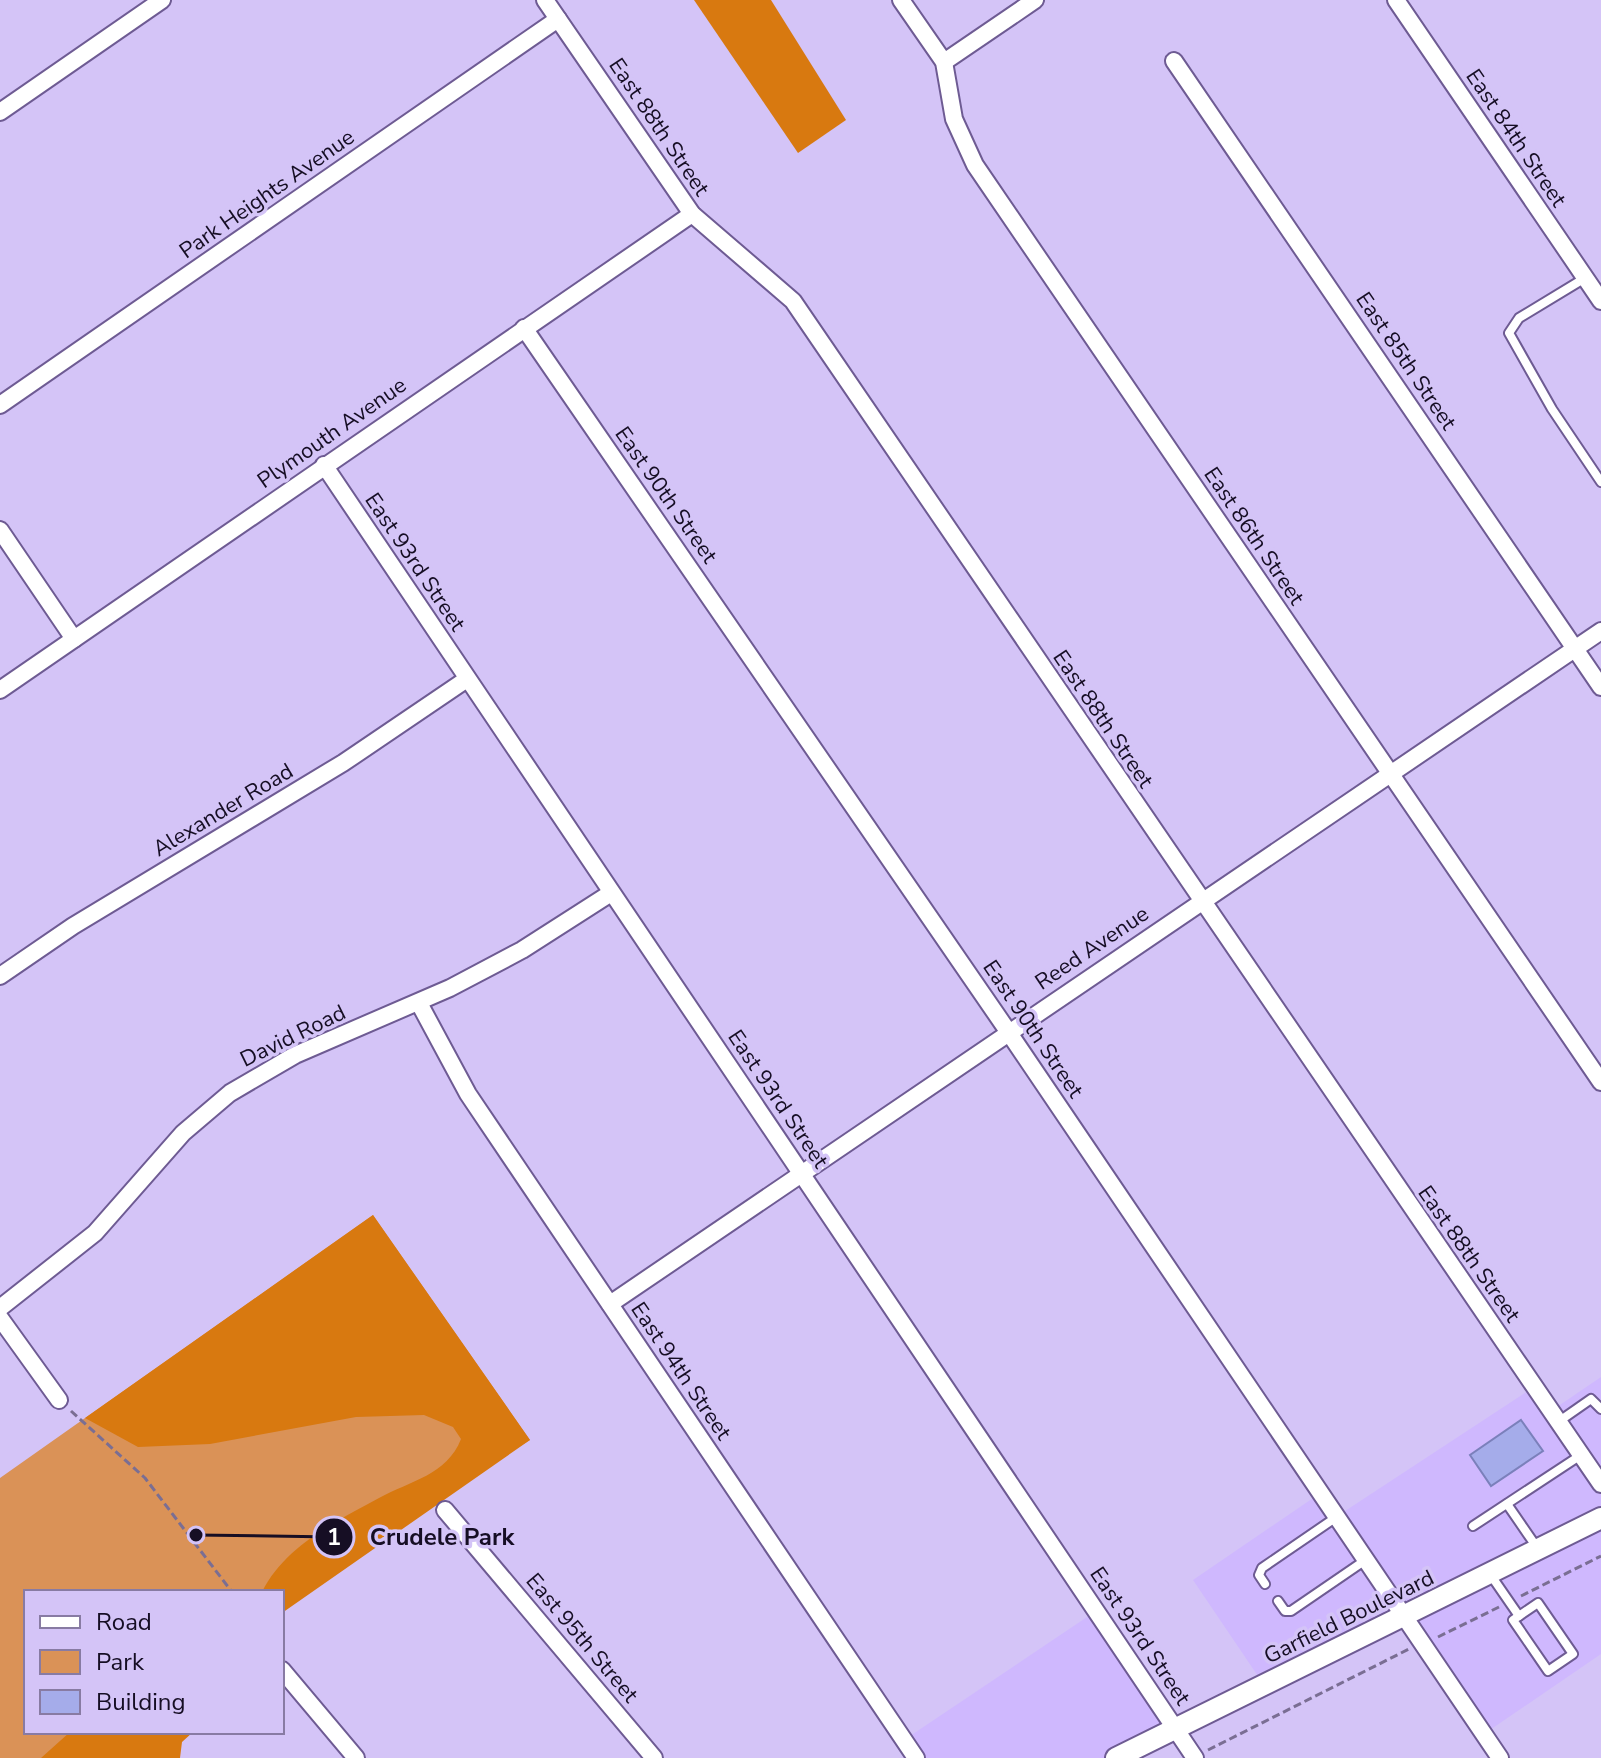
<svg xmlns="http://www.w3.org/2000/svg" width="1601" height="1758" viewBox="0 0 1601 1758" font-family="'Nunito Sans',sans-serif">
<rect width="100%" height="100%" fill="#d4c4f7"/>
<g fill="#cfb8fe">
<polygon points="1601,1377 1601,1654 1484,1734 1407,1617 1264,1685 1193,1580 1322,1492 1339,1515 1534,1387 1551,1411"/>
<polygon points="1096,1611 1176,1728 1116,1758 916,1758 904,1740"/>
</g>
<polygon fill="#da9257" points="373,1215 530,1440 282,1592 26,1592 26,1732 141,1732 112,1758 0,1758 0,1478"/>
<g fill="#d87910">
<polygon points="694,0 771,0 846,120 798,153"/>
<path d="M373 1215 530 1440 282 1613V1592H262C285 1546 335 1522 379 1498 410 1481 447 1475 461 1439L453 1427 424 1415 356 1417 210 1444 138 1447 85 1418Z"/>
<polygon points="70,1732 193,1732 182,1742 180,1758 41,1758"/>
</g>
<polygon fill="#a5acea" stroke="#7b80bb" stroke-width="2" points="1521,1420 1543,1451 1491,1486 1470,1455"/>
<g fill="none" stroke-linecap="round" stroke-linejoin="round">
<g stroke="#6e5b93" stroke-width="12">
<g id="service">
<polyline points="1585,278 1519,318 1509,333 1552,409 1601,482"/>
<polyline points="1558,1422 1591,1399 1601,1409"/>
<polyline points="1507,1504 1538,1549"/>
<polyline points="1473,1526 1581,1455"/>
<polyline points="1490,1574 1519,1616"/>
<polyline points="1265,1584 1259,1575 1262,1568 1338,1516"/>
<polyline points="1278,1601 1285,1611 1291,1611 1367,1559"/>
<polygon points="1538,1603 1573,1654 1548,1671 1513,1620"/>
</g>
</g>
<g stroke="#6e5b93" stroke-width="20">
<g id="minor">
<polyline points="545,0 692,214 793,301 1601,1484"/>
<polyline points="901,0 944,62 954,119 975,165 1601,1082"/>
<polyline points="1396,0 1601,301"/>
<polyline points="1174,61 1601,687"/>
<polyline points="944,62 1035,0"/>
<polyline points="0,112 162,0"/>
<polyline points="524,328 1003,1024 1500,1758"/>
<polyline points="0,405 558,19"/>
<polyline points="324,465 1195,1758"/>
<polyline points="0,530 74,639"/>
<polyline points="0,690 692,214"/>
<polyline points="0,976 73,926 343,763 467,679"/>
<polyline points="419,1003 468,1094 916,1758"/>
<polyline points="610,1304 1601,631"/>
<polyline points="0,1308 95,1233 183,1133 230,1093 295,1055 450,988 522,950 611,893"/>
<polyline points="0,1318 59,1400"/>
<polyline points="445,1510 654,1758"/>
<polyline points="282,1670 356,1758"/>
</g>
</g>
<g stroke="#6e5b93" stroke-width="24">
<polyline id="tertiary" points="1116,1758 1601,1518"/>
</g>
<g stroke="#7a6e93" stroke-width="3" stroke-dasharray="8 4" stroke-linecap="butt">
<polyline points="71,1411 145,1478 232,1592"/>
<polyline points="1521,1596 1601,1556"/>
<polyline points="1438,1637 1499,1607"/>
<polyline points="1208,1750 1409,1649"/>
</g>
<use href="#service" stroke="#fff" stroke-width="8"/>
<use href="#minor" stroke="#fff" stroke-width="16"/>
<use href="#tertiary" stroke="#fff" stroke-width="20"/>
</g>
<g text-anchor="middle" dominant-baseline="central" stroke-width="7" stroke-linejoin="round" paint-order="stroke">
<g font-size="22" fill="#160e24" stroke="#d4c4f7">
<text transform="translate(659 127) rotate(56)">East 88th Street</text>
<text transform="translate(1516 138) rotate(56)">East 84th Street</text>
<text transform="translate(267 194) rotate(-35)">Park Heights Avenue</text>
<text transform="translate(1406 361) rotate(56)">East 85th Street</text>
<text transform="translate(332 433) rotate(-35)">Plymouth Avenue</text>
<text transform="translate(666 495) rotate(55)">East 90th Street</text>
<text transform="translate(1254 536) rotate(56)">East 86th Street</text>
<text transform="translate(415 562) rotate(56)">East 93rd Street</text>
<text transform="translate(1103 719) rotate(56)">East 88th Street</text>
<text transform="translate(223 810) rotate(-31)">Alexander Road</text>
<text transform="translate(1092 948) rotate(-34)">Reed Avenue</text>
<text transform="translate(1033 1029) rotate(56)">East 90th Street</text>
<text transform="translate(293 1036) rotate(-26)">David Road</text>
<text transform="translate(778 1099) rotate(56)">East 93rd Street</text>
<text transform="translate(1469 1254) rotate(55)">East 88th Street</text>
<text transform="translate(681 1371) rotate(56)">East 94th Street</text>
<text transform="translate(1349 1617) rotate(-26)">Garfield Boulevard</text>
<text transform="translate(1140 1636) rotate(56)">East 93rd Street</text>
<text transform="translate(582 1638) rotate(50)">East 95th Street</text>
</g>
</g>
<path fill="none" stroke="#160e24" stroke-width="3" d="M196 1535L334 1537"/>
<g fill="#160e24" stroke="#d4c4f7" stroke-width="3">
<circle cx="196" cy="1535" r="8"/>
<circle cx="334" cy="1537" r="20"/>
</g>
<g font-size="24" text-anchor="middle" font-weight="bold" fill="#fff">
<text x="334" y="1545">1</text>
</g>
<g font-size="24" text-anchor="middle" font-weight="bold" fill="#160e24" stroke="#d4c4f7" stroke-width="7" stroke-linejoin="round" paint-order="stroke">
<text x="442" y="1545">Crudele Park</text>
</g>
<rect x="24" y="1590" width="260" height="144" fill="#d4c4f7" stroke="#887ba3" stroke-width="2"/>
<rect x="40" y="1616" width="40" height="12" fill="#ffffff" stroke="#887ba3" stroke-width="2"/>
<text x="96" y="1630" font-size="24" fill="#160e24">Road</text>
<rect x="40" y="1650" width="40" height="24" fill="#da9257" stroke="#887ba3" stroke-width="2"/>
<text x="96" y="1670" font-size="24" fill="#160e24">Park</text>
<rect x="40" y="1690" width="40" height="24" fill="#a5acea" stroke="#887ba3" stroke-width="2"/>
<text x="96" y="1710" font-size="24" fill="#160e24">Building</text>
</svg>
